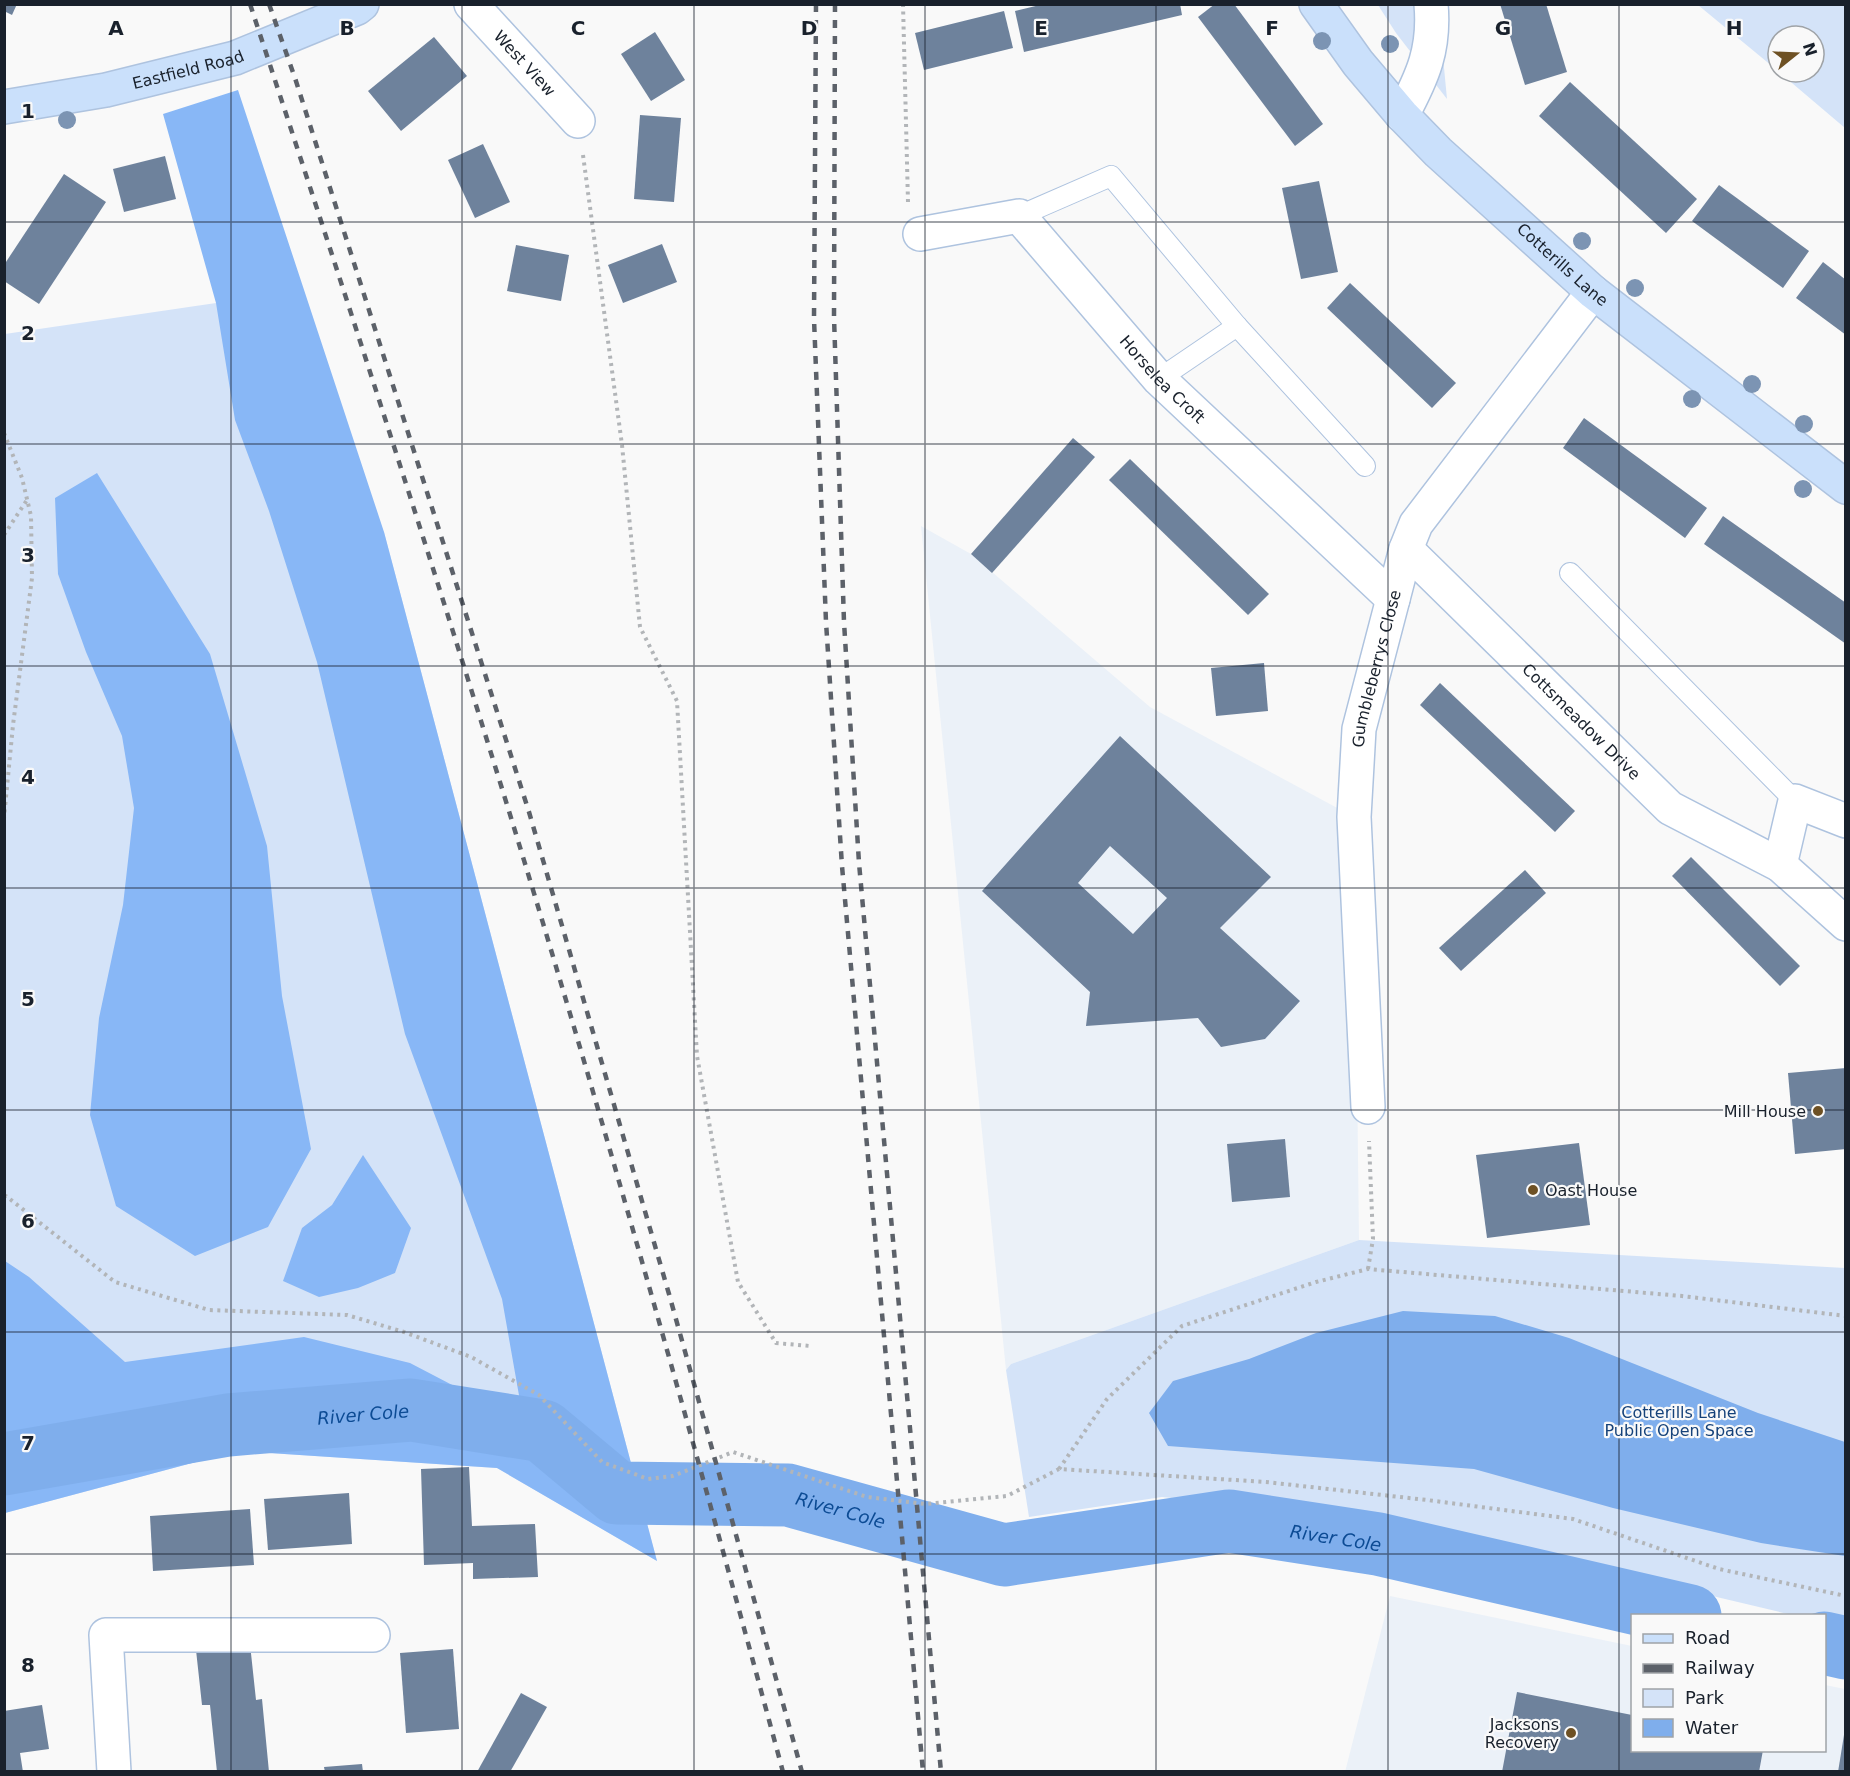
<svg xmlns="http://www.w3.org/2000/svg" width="1850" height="1776" viewBox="0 0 1850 1776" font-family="'DejaVu Sans',sans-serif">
<rect width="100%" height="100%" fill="#f9f9f9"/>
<g fill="#ebf1f8">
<polygon points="921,526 971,554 1150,707 1354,817 1359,1240 1011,1364 1006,1370"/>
<polygon points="1390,1596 1632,1646 1632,1750 1824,1750 1825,1685 1845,1689 1845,1771 1345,1772"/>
</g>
<g fill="#d4e3f8">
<polygon points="1378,5 1438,5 1447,99 1396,33"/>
<polygon points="1698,5 1845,5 1845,128 1779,72 1814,72 1814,36 1778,36 1778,71"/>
<polygon points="216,303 384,532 657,1561 497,1468 237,1451 5,1513 5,334"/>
<polygon points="1359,1240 1845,1268 1845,1623 1825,1620 1824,1616 1788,1614 1531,1553 1345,1516 1162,1497 1029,1517 1006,1370 1011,1364"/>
</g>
<g fill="#88b7f6">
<polygon points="238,90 384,532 657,1561 497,1468 237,1451 5,1513 5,1261 29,1277 125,1362 304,1337 410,1363 479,1399 520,1401 502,1299 405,1034 317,662 269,511 235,420 216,303 163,114"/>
<polygon points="97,473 210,654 267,846 282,996 311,1149 268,1227 195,1256 116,1206 90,1115 99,1018 123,905 134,808 122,736 86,652 58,574 55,498"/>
<polygon points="363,1155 411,1228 395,1273 358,1288 319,1297 283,1281 302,1228 332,1205"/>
</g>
<polygon fill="#7faeec" points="1403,1311 1495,1316 1569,1338 1758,1413 1845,1442 1845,1556 1761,1543 1613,1508 1474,1469 1168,1446 1149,1413 1173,1381 1249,1359 1316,1333"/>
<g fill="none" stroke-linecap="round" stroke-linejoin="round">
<g stroke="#7faeec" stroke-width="63">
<path id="s1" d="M4 1464 228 1425 411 1410 543 1431 617 1493 788 1495 1004 1555 1229 1521 1378 1544 1690 1616"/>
<polyline points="1824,1643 1846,1648"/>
</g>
</g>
<g fill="#6e829c" fill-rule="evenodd">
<polygon points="4,4 17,4 12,15 4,11"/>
<polygon points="1044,4 1180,4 1182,15 1024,52 1015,11"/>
<polygon points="1215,4 1234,4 1323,124 1295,146 1198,17"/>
<polygon points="1500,4 1546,4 1567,72 1525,85"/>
<polygon points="1004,11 1013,48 924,70 915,33"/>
<polygon points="655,32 685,80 651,101 621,54"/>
<polygon points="434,37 467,76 401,131 368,91"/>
<polygon points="1570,82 1697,199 1666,233 1539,116"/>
<polygon points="640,115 681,118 674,202 634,199"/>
<polygon points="483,144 510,202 475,218 448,160"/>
<polygon points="165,156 176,199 124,212 113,169"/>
<polygon points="64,174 106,202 39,304 4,281 4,265"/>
<polygon points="1319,181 1338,272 1301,279 1282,188"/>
<polygon points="1719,185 1809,251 1783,288 1692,221"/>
<polygon points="662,244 677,282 623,303 608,265"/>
<polygon points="516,245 569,255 561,301 507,291"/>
<polygon points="1823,262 1846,280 1846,335 1796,298"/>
<polygon points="1350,283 1456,383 1432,408 1327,308"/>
<polygon points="1584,418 1707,508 1685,538 1563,448"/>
<polygon points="1073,438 1095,457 992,573 971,554"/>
<polygon points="1130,459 1269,594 1248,615 1109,480"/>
<polygon points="1723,516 1846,603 1846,644 1704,544"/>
<polygon points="1264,663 1268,711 1216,716 1211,668"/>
<polygon points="1440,683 1575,811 1555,832 1420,705"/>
<path d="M1120 736 1271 877 1220 928 1300 1001 1265 1039 1221 1047 1198 1018 1086 1026 1090 992 982 891ZM1110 846 1167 898 1133 934 1078 883Z"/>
<polygon points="1691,857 1800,966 1780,986 1672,876"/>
<polygon points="1525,870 1546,893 1461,971 1439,948"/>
<polygon points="1846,1068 1846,1149 1795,1154 1788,1073"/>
<polygon points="1285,1139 1290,1197 1232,1202 1227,1144"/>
<polygon points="1579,1143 1590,1225 1487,1238 1476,1155"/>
<polygon points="469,1467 472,1526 535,1524 538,1577 473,1579 473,1563 424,1565 421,1469"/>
<polygon points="349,1493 352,1544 268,1550 264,1499"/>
<polygon points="250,1509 254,1565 153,1571 150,1516"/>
<polygon points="250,1644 256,1700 262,1699 269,1772 217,1772 210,1705 202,1705 196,1650"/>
<polygon points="453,1649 459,1729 406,1733 400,1653"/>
<polygon points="1517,1692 1632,1715 1632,1750 1763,1750 1759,1772 1502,1772"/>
<polygon points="521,1693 547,1707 510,1772 477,1772"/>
<polygon points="42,1705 49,1749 20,1753 23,1772 4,1772 4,1711"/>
<polygon points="1844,1735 1846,1772 1838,1772"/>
<polygon points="362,1764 363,1772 325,1772 324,1767"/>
</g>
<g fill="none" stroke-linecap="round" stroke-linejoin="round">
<g stroke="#aec3df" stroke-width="22">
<g id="lane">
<polyline points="1019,216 1111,176 1237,326"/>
<polyline points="1159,379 1237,326 1365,466"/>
<polyline points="1570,573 1795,801"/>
</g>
</g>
<g stroke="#aec3df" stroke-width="36">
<g id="street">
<path id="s2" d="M471 4 578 121"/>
<path d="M1402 115C1423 76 1435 49 1431 4"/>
<path id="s3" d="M920 234 1019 216 1159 379 1393 599"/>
<path id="s4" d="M1406 549 1670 808 1780 865 1846 924"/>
<polyline points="1780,865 1795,801 1846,821"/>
<path id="s5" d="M1368 1107 1354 817 1359 729 1406 549 1416 524 1593 292"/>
<polyline points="114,1772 106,1635 373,1635"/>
</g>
</g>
<g stroke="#aec3df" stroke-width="36">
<g id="secondary">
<path id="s6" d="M1316 4 1358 63 1402 115 1438 152 1593 292 1846 487"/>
<path id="s7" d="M4 107 106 90 235 58 357 8 362 4"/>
</g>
</g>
<g stroke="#b2b5b8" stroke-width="4" stroke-dasharray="3 4.5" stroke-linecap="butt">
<polyline points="903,4 908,202"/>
<polyline points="583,155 622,445 640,627 677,701 697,1056 738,1282 776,1343 810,1346"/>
<polyline points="4,433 22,478 31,516 32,578 13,725 4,818"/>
<polyline points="4,535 27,500"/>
<polyline points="4,1197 6,1196 115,1282 209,1310 347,1315 404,1332 471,1357 539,1395 602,1462 648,1479 673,1476 733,1452 867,1497 925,1504 1007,1496 1059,1469 1266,1482 1427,1500 1573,1519 1719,1569 1846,1596"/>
<polyline points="1368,1269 1373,1239 1369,1141"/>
<polyline points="1059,1469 1107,1399 1182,1326 1316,1282 1368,1269 1682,1296 1846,1316"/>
</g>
<use href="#lane" stroke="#fff" stroke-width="20"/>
<use href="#street" stroke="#fff" stroke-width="33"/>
<use href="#secondary" stroke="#cae0fb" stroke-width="33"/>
<g stroke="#5c6169" stroke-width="4.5" stroke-dasharray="8 8" stroke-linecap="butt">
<path d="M250 4C338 272 425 539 508 808 606 1127 696 1449 783 1772"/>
<polyline points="269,4 295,78 529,812 669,1294 802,1772"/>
<polyline points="816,4 814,319 826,622 842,866 923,1772"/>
<polyline points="835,4 834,317 844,622 859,863 941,1772"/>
</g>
</g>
<g fill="#7c94b3">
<circle cx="1322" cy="41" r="9"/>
<circle cx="1390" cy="44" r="9"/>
<circle cx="67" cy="120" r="9"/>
<circle cx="1582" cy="241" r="9"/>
<circle cx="1635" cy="288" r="9"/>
<circle cx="1752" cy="384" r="9"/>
<circle cx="1692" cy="399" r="9"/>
<circle cx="1804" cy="424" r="9"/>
<circle cx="1803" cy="489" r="9"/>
</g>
<path fill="none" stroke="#19212c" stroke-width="1.5" stroke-opacity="0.55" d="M231 4V1772M462 4V1772M694 4V1772M925 4V1772M1156 4V1772M1388 4V1772M1619 4V1772M4 222H1846M4 444H1846M4 666H1846M4 888H1846M4 1110H1846M4 1332H1846M4 1554H1846"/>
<g fill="#6e5124" stroke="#f9f9f9" stroke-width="2">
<circle cx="1818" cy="1111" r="6"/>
<circle cx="1533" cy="1190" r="6"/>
<circle cx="1571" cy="1733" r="6"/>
</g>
<g text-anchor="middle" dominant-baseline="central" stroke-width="4.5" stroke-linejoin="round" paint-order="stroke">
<g font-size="16" fill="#19212c" stroke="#f9f9f9">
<text stroke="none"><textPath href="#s2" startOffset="80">West View</textPath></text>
<text stroke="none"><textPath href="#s7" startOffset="188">Eastfield Road</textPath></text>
<text stroke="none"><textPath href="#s6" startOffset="360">Cotterills Lane</textPath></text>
<text stroke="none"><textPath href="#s3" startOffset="318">Horselea Croft</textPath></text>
<text stroke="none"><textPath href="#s5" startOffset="441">Gumbleberrys Close</textPath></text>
<text stroke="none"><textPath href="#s4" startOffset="246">Cottsmeadow Drive</textPath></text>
</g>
<g font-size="16" fill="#19212c" stroke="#f9f9f9" text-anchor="end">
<text x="1806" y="1111">Mill House</text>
<text x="1545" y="1190" text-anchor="start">Oast House</text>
<text x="1559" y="1724">Jacksons<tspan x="1559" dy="18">Recovery</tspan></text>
</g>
<g font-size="16" fill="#15427a" stroke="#f9f9f9">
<text x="1679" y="1412">Cotterills Lane<tspan x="1679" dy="18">Public Open Space</tspan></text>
</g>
<g font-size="18" font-style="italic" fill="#0c4b94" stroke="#f9f9f9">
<text stroke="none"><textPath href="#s1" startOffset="363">River Cole</textPath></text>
<text stroke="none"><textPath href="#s1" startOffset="867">River Cole</textPath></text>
<text stroke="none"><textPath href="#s1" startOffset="1372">River Cole</textPath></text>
</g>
</g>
<g font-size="20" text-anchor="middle" font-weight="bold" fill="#19212c" stroke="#f9f9f9" stroke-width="4.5" stroke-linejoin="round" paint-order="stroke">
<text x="116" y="35">A</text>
<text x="347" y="35">B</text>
<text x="578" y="35">C</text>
<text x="809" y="35">D</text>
<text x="1041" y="35">E</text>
<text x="1272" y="35">F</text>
<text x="1503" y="35">G</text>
<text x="1734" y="35">H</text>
<text x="28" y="118">1</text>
<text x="28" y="340">2</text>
<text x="28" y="562">3</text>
<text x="28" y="784">4</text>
<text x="28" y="1006">5</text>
<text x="28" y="1228">6</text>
<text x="28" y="1450">7</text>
<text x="28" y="1672">8</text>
</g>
<rect width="1850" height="1776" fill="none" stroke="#19212c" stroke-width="12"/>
<rect x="1631" y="1614" width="195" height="138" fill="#f9f9f9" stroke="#9fa3a7" stroke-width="1.5"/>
<rect x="1643" y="1634" width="30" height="9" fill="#cae0fb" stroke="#9fa3a7" stroke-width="1.5"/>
<text x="1685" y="1644" font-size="18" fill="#19212c">Road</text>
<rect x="1643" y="1664" width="30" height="9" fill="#5c6169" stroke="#9fa3a7" stroke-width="1.5"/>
<text x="1685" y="1674" font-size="18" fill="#19212c">Railway</text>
<rect x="1643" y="1689" width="30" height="18" fill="#d4e3f8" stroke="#9fa3a7" stroke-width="1.5"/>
<text x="1685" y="1704" font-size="18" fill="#19212c">Park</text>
<rect x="1643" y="1719" width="30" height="18" fill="#7faeec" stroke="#9fa3a7" stroke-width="1.5"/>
<text x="1685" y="1734" font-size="18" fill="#19212c">Water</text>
<g transform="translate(1796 54) rotate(72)"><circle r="28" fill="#f9f9f9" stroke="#9fa3a7" stroke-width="1.5"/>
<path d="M0-4.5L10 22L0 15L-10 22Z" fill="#6e5124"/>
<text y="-9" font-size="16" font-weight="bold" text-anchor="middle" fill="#19212c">N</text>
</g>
</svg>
